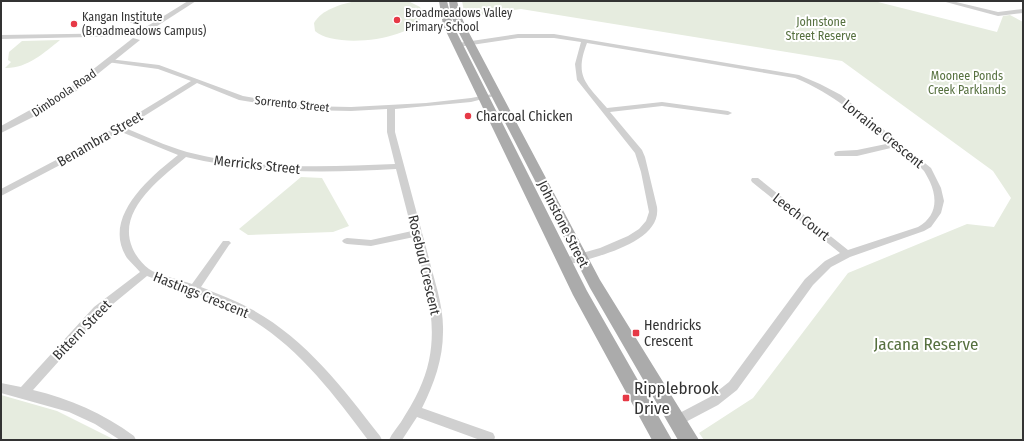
<svg xmlns="http://www.w3.org/2000/svg" width="1024" height="441" viewBox="0 0 1024 441" font-family="'Fira Sans Condensed',sans-serif">
<rect width="100%" height="100%" fill="#fff"/>
<g fill="#e6ecdf">
<path d="M356 1H408L420 7 423 14C415 41 334 49 315 31L314 23C322 9 342 4 356 1Z"/>
<polygon points="462,1 874,1 997,32 1003,16 1010,15 1023,22 1023,440 704,440 699,433 753,398 848,273 967,224 994,227 1011,198 993,171 842,61 521,9 465,17"/>
<path d="M60 40C44 53 26 69 5 68L11 62 8 60 9 52 22 41Z"/>
<polygon points="301,177 322,178 349,226 333,232 248,235 239,229"/>
<polygon points="1,395 57,411 115,440 1,440"/>
</g>
<polygon fill="#1a1a1a" points="140,14 155,16 146,22 141,21 138,24 127,22"/>
<g fill="none" stroke-linecap="round" stroke-linejoin="round">
<g fill="#d0d0d0" fill-rule="evenodd">
<polygon points="942,1 952,1 998,12 1023,9 1023,13 998,16"/>
<polygon points="134,33 136,34 136,36 1,39 1,35"/>
<path d="M518 34H554L799 75 820 84 841 95 931 168 941 188 944 201 941 213 931 227 924 231 850 257 831 267 813 285 737 390 718 405 680 425 676 427 672 425 670 421 672 417 710 397 729 382 805 279 825 261 840 253 752 182 751 180 752 178H758L848 250 918 227C936 217 938 200 930 182 928 178 926 174 924 171 916 162 905 154 895 147L857 156H835L834 154 835 152 838 151 857 150 891 143C859 117 834 94 795 78L587 43C574 77 586 83 607 108L662 102 728 111 732 113 728 115 662 106 610 112 642 150 645 157 657 207C662 244 590 258 564 266L561 265 559 262 561 259 600 248 628 236 639 229 646 221 649 212 641 172 635 153 577 80 575 64 581 42 554 38H518L458 47 455 45 458 43Z"/>
<path d="M109 59 159 65 243 96 303 106 351 107 426 103 471 98 498 93V95L471 102 395 109V132C406 173 417 214 428 255 434 280 444 306 443 332 443 359 434 384 422 408L493 433 495 437 494 440H480L417 417 402 440H389C392 433 397 428 401 422 407 412 414 401 419 390 444 337 427 290 414 237L371 246 347 244 344 243 342 241 344 239 347 238 371 240 412 231 396 169C324 173 257 174 186 157 161 178 117 210 132 247 135 255 142 264 149 269 157 275 182 280 192 284L223 241H229L231 243 229 245 201 287C218 294 235 300 251 309 305 338 343 388 380 436L382 440H368C333 393 296 344 244 315 214 298 180 288 147 276L102 313 33 390C70 399 103 413 134 436L136 440H120L95 424 69 412 1 393V383L21 387 94 307 140 272C136 267 131 263 127 258 101 218 150 177 178 155L119 131 100 144 1 196V189L94 140 191 81 158 69 107 62 106 61ZM197 83 239 100 303 110 351 111 387 109V132L395 164C325 167 255 170 187 152 166 146 145 136 125 128Z"/>
</g>
<g fill="#d0d0d0" fill-rule="evenodd">
<polygon points="188,1 196,1 140,37 133,35"/>
<polygon points="133,38 140,40 74,93 41,113 1,133 1,126 68,89"/>
</g>
<g fill="#ababab" fill-rule="evenodd">
<polygon points="439,1 447,1 453,25 587,291 672,440 652,440 573,295 443,25"/>
<polygon points="449,1 457,1 461,16 467,29 600,280 699,440 678,440 590,288 457,29 451,16"/>
</g>
</g>
<g fill="#e63946" stroke="#fff" stroke-width="1.5">
<circle cx="397" cy="20" r="4"/>
<circle cx="74" cy="24" r="4"/>
<circle cx="468" cy="116" r="4"/>
<rect x="632" y="329" width="8" height="8" rx="2"/>
<rect x="622" y="394" width="8" height="8" rx="2"/>
</g>
<g text-anchor="middle" dominant-baseline="central" stroke-width="4" stroke-linejoin="round" paint-order="stroke">
<g font-size="12" fill="#333" stroke="#fff" text-anchor="start">
<text x="405" y="13">Broadmeadows Valley<tspan x="405" dy="14">Primary School</tspan></text>
<text x="82" y="17">Kangan Institute<tspan x="82" dy="14">(Broadmeadows Campus)</tspan></text>
</g>
<g font-size="12" fill="#56703f" stroke="#fff">
<text x="821" y="22">Johnstone<tspan x="821" dy="14">Street Reserve</tspan></text>
<text x="967" y="76">Moonee Ponds<tspan x="967" dy="14">Creek Parklands</tspan></text>
</g>
<g font-size="12" fill="#333" stroke="#fff">
<text transform="translate(64 93) rotate(-34)">Dimboola Road</text>
<text transform="translate(292 104) rotate(6)">Sorrento Street</text>
</g>
<g font-size="14" fill="#333" stroke="#fff" text-anchor="start">
<text x="476" y="116">Charcoal Chicken</text>
<text x="644" y="325">Hendricks<tspan x="644" dy="16">Crescent</tspan></text>
</g>
<g font-size="14" fill="#333" stroke="#fff">
<text transform="translate(883 134) rotate(39)">Lorraine Crescent</text>
<text transform="translate(100 139) rotate(-30)">Benambra Street</text>
<text transform="translate(257 165) rotate(6)">Merricks Street</text>
<text transform="translate(801 217) rotate(38)">Leech Court</text>
<text transform="translate(563 224) rotate(63)">Johnstone Street</text>
<text transform="translate(424 265) rotate(77)">Rosebud Crescent</text>
<text transform="translate(201 295) rotate(22)">Hastings Crescent</text>
<text transform="translate(82 330) rotate(-46)">Bittern Street</text>
</g>
<g font-size="17" fill="#56703f" stroke="#fff">
<text x="926" y="344">Jacana Reserve</text>
</g>
<g font-size="17" fill="#333" stroke="#fff" text-anchor="start">
<text x="634" y="388">Ripplebrook<tspan x="634" dy="20">Drive</tspan></text>
</g>
</g>
<rect width="1024" height="441" fill="none" stroke="#333333" stroke-width="4"/>
</svg>
